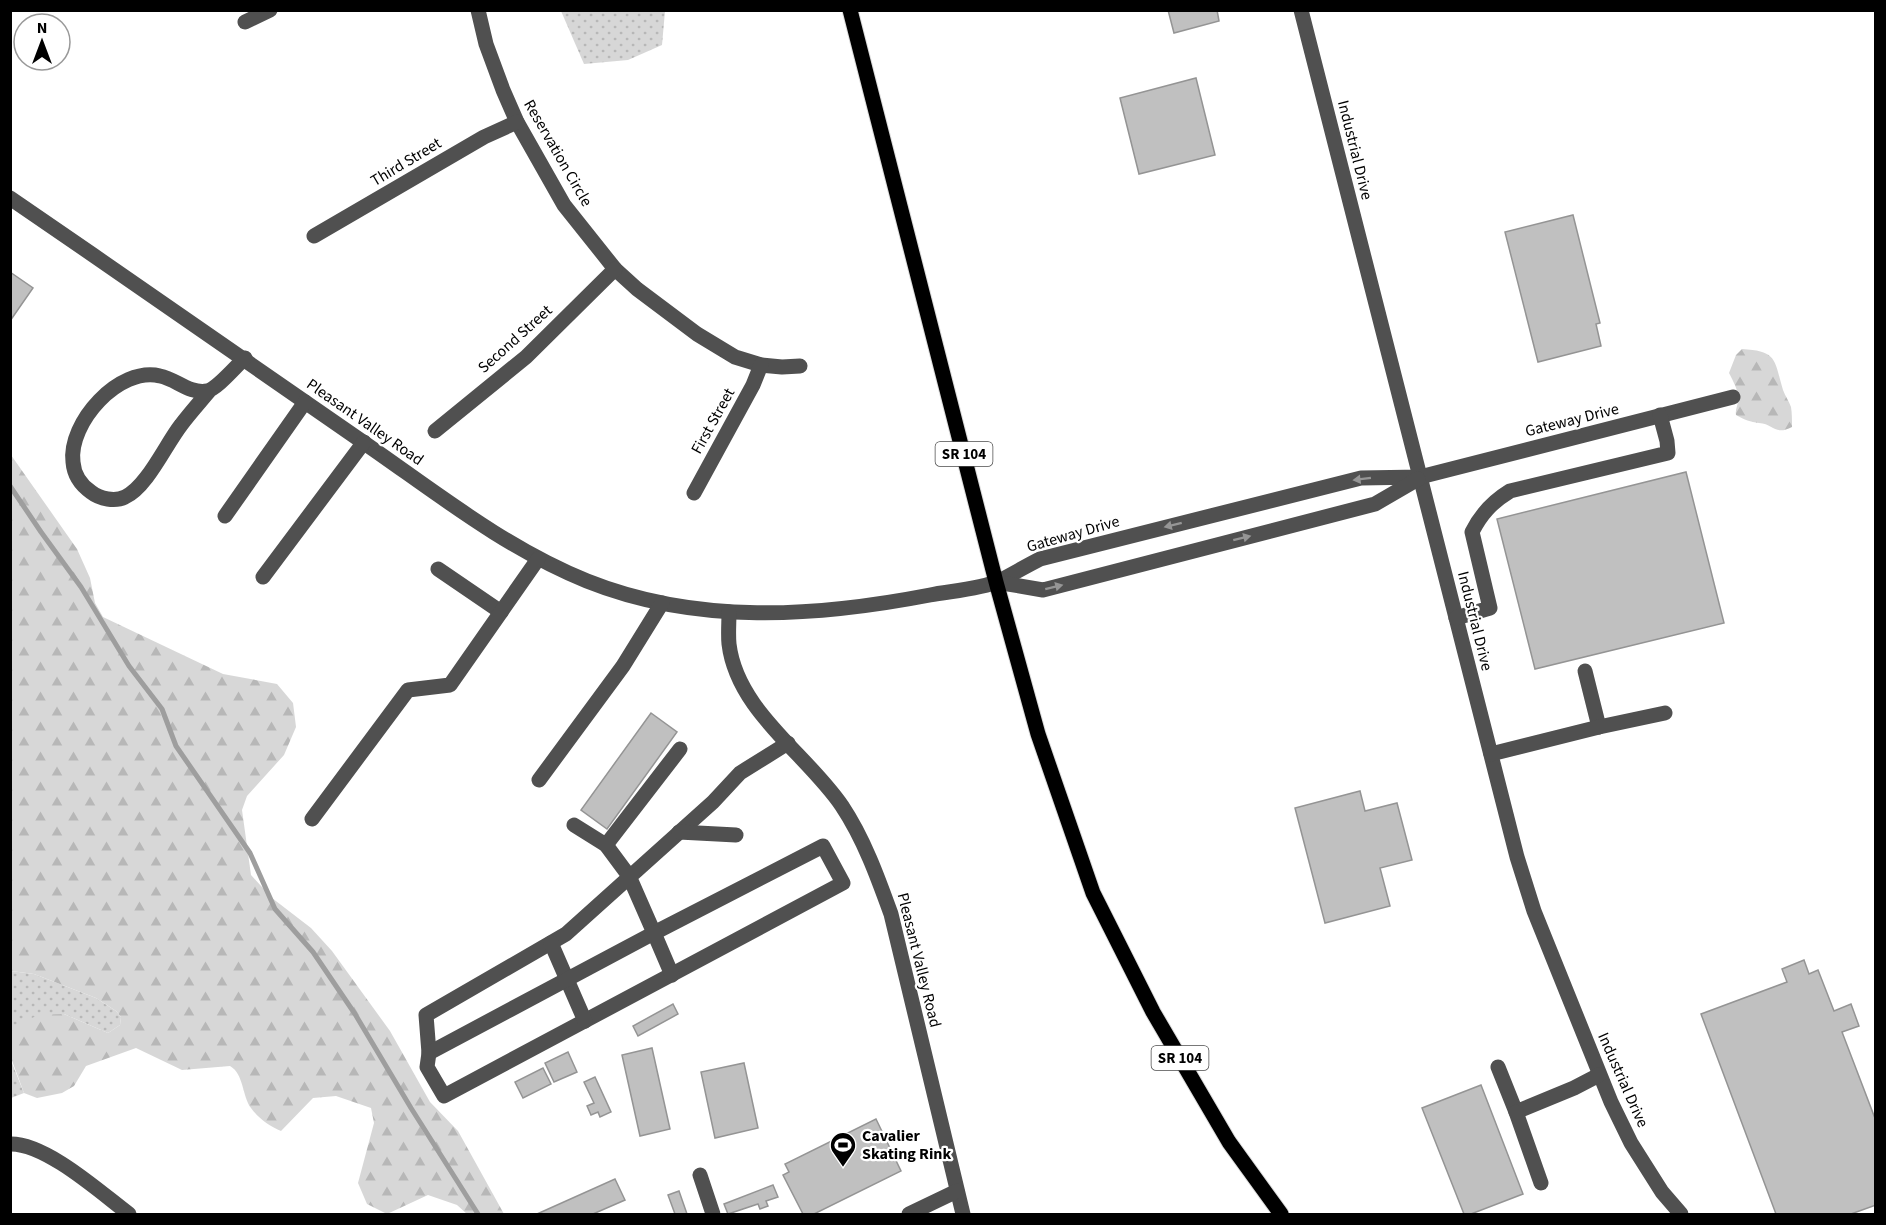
<svg xmlns="http://www.w3.org/2000/svg" width="1886" height="1225" viewBox="0 0 1886 1225" font-family="'Source Sans 3',sans-serif">
<defs>
<pattern id="grass-dots" width="8" height="8" patternUnits="userSpaceOnUse" patternTransform="scale(1.5)"><rect width="8" height="8" fill="#d7d7d7"/><path d="M2 2h.1M6 6h.1" fill="none" stroke="#b7b7b7" stroke-width="1.8" stroke-linecap="round"/></pattern>
<pattern id="forest-firs" width="22" height="20" patternUnits="userSpaceOnUse" patternTransform="scale(1.5)"><rect width="22" height="20" fill="#d7d7d7"/><path d="M5 1l3.5 6h-7zM16 11l3.5 6h-7z" fill="#b7b7b7"/></pattern>
</defs>
<rect width="100%" height="100%" fill="#fff"/>
<g fill="url(#grass-dots)">
<polygon points="561,11 665,11 662,45 628,60 584,64"/>
<polygon points="11,971 34,974 96,998 116,1011 121,1017 120,1025 108,1033 64,1014 11,1033"/>
<polygon points="10,1058 24,1093 11,1098 10,1098"/>
</g>
<g fill="url(#forest-firs)">
<path d="M1742 349C1778 351 1774 360 1783 390 1785 396 1789 401 1791 407 1792 413 1792 421 1792 427 1775 436 1774 424 1759 423 1750 422 1745 420 1736 415 1735 409 1738 406 1738 400 1739 391 1733 381 1729 373L1736 355Z"/>
<path d="M11 455 77 549 90 578 95 603 103 617 223 674 277 684 293 703 296 727 284 755 247 796 242 810 251 875 272 898 311 928 332 951 390 1031 430 1102 458 1131 504 1214H467L457 1205 428 1195 387 1214 367 1204 358 1183 374 1123 371 1108 336 1096 313 1098 281 1131C269 1126 259 1119 251 1108 242 1096 244 1074 230 1066L182 1070 136 1048 86 1066 74 1086 62 1093 37 1098 24 1093 11 1058V1033L16 1026 38 1015 64 1014 108 1033 120 1025 121 1017 116 1011 96 998 34 974 11 971Z"/>
</g>
<g fill="none" stroke-linecap="round" stroke-linejoin="round">
<polyline stroke="#9e9e9e" stroke-width="5" points="10,486 41,532 81,587 129,666 162,709 176,746 250,853 275,909 313,952 355,1014 411,1108 478,1214"/>
</g>
<g fill="#c0c0c0" stroke="#949494" stroke-width="1.5">
<polygon points="1168,10 1217,10 1219,21 1174,33"/>
<polygon points="1196,78 1215,155 1139,174 1120,98"/>
<polygon points="1573,215 1600,323 1596,324 1601,346 1538,362 1505,232"/>
<polygon points="10,272 33,288 10,321"/>
<polygon points="1686,472 1724,623 1535,669 1497,519"/>
<polygon points="651,713 677,732 607,829 581,810"/>
<polygon points="1360,791 1365,811 1397,803 1412,860 1380,868 1390,906 1325,923 1295,808"/>
<polygon points="1804,960 1809,974 1818,970 1834,1011 1851,1004 1859,1026 1842,1032 1876,1121 1876,1205 1851,1214 1776,1214 1701,1014 1787,982 1782,969"/>
<polygon points="673,1004 678,1014 638,1036 633,1026"/>
<polygon points="652,1048 670,1129 640,1136 622,1055"/>
<polygon points="568,1052 577,1072 554,1082 545,1063"/>
<polygon points="744,1063 758,1128 715,1138 701,1072"/>
<polygon points="543,1068 551,1084 523,1098 515,1082"/>
<polygon points="595,1077 611,1112 600,1117 598,1112 591,1115 587,1106 594,1103 584,1082"/>
<polygon points="1481,1085 1523,1194 1471,1214 1464,1214 1422,1108"/>
<polygon points="876,1119 901,1171 814,1214 803,1214 783,1175 789,1172 785,1164"/>
<polygon points="615,1179 625,1200 593,1214 537,1214"/>
<polygon points="773,1185 778,1197 766,1201 768,1206 760,1209 758,1204 728,1214 724,1204"/>
<polygon points="679,1191 687,1214 675,1214 668,1195"/>
</g>
<g fill="none" stroke-linecap="round" stroke-linejoin="round">
<g stroke="#dbdbdb" stroke-width="17">
<polyline id="major" points="850,10 996,582 1038,734 1093,893 1153,1012 1229,1142 1281,1214"/>
</g>
<g stroke="#505050" stroke-width="15">
<polyline points="478,10 486,44 503,90 517,122 564,205 615,269 637,289 697,334 735,357 761,365 782,367 800,366"/>
<polyline points="1301,10 1517,857 1534,911 1611,1102 1631,1143 1662,1192 1681,1214"/>
<polyline points="245,22 270,10"/>
<path d="M10 198C127 278 243 359 360 440 433 490 503 547 587 581 697 625 816 617 930 595 951 591 980 589 999 581 1013 574 1026 566 1040 559L1361 478 1420 477 1733 397"/>
<polyline points="314,236 484,137 517,122"/>
<path d="M210 390C200 402 190 413 181 425 166 444 147 487 125 497 115 502 100 499 91 492 81 485 74 475 73 462 68 423 119 366 160 376 176 379 189 394 207 391 217 389 236 366 245 358"/>
<polyline points="435,431 526,357 615,269"/>
<polyline points="694,493 753,385 761,365"/>
<polyline points="225,516 305,402"/>
<polyline points="438,569 501,612"/>
<polyline points="263,577 364,442"/>
<polyline points="996,582 1043,590 1375,504 1418,479"/>
<path d="M729 612C729 623 728 634 729 644 737 711 807 754 842 806 864 839 878 878 891 914L963 1214"/>
<path d="M1456 618 1490 608 1472 532C1481 514 1492 502 1510 491L1668 453 1667 441 1660 415"/>
<polyline points="1585,671 1599,727"/>
<polyline points="1491,754 1599,727 1665,713"/>
<polyline points="539,780 623,666 662,603"/>
<polyline points="312,819 408,690 450,685 538,559"/>
<polyline points="574,825 606,845 629,876 654,933 823,846 843,883 444,1096 427,1067 429,1053 426,1015 566,934 713,802 740,773 788,743"/>
<polyline points="679,832 736,835"/>
<polyline points="606,845 680,749"/>
<polyline points="551,943 585,1021"/>
<polyline points="429,1053 654,933 672,975"/>
<polyline points="1498,1067 1516,1112 1574,1088 1599,1075"/>
<polyline points="1516,1112 1541,1183"/>
<path d="M10 1144C46 1143 101 1193 129 1214"/>
<polyline points="700,1175 713,1214"/>
<polyline points="909,1214 957,1191"/>
</g>
<use href="#major" stroke="#000" stroke-width="15"/>
</g>
<defs><path id="oneway-solid" d="M-6-.8H1V-3.2L6.5 0L1 3.2V.8H-6Z" transform="scale(1.5)"/></defs>
<g fill="#969696">
<use href="#oneway-solid" transform="translate(1362 479) rotate(173)"/>
<use href="#oneway-solid" transform="translate(1173 525) rotate(166)"/>
<use href="#oneway-solid" transform="translate(1242 538) rotate(-14)"/>
<use href="#oneway-solid" transform="translate(1054 587) rotate(-14)"/>
</g>
<defs>
<g id="stadium-pin" transform="scale(1.35)"><path d="M0 17L-7.5 6A9.5 9.5 0 1 1 7.5 6Z" fill="#000" stroke="#fff"/><path d="M0-5a6.5 5 0 1 0 0 10a6.5 5 0 1 0 0-10ZM-3.5-1.8h7v3.6h-7Z" fill="#fff"/></g>
</defs>
<g fill-rule="evenodd">
<use href="#stadium-pin" x="843" y="1145"/>
</g>
<g text-anchor="middle" dominant-baseline="central" stroke-width="4.5" stroke-linejoin="round" paint-order="stroke">
<g fill="#fff" stroke="#4c4c4c" stroke-width="1.5">
<rect x="935.5" y="442" width="57" height="24" rx="4.5"/>
<rect x="1151.5" y="1046" width="57" height="24" rx="4.5"/>
</g>
<g font-size="15" font-weight="bold" fill="#000">
<text x="964" y="454">SR 104</text>
<text x="1180" y="1058">SR 104</text>
</g>
<g font-size="16" fill="#000" stroke="#fff">
<text transform="translate(1355 150) rotate(76)">Industrial Drive</text>
<text transform="translate(558 153) rotate(60)">Reservation Circle</text>
<text transform="translate(406 162) rotate(-31)">Third Street</text>
<text transform="translate(515 339) rotate(-42)">Second Street</text>
<text transform="translate(1572 420) rotate(-14)">Gateway Drive</text>
<text transform="translate(713 421) rotate(-61)">First Street</text>
<text transform="translate(365 422) rotate(35)">Pleasant Valley Road</text>
<text transform="translate(1073 534) rotate(-16)">Gateway Drive</text>
<text transform="translate(1475 621) rotate(76)">Industrial Drive</text>
<text transform="translate(919 960) rotate(76)">Pleasant Valley Road</text>
<text transform="translate(1623 1080) rotate(66)">Industrial Drive</text>
</g>
<g font-size="16" font-weight="bold" fill="#000" stroke="#fff" text-anchor="start">
<text x="862" y="1136">Cavalier<tspan x="862" dy="18">Skating Rink</tspan></text>
</g>
</g>
<rect width="1886" height="1225" fill="none" stroke="#000000" stroke-width="24"/>
<g transform="translate(42 42)"><circle r="28" fill="#ffffff" stroke="#999999" stroke-width="1.5"/>
<path d="M0-4.5L10 22L0 15L-10 22Z" fill="#000000"/>
<text y="-9" font-size="16" font-weight="bold" text-anchor="middle" fill="#000000">N</text>
</g>
</svg>
